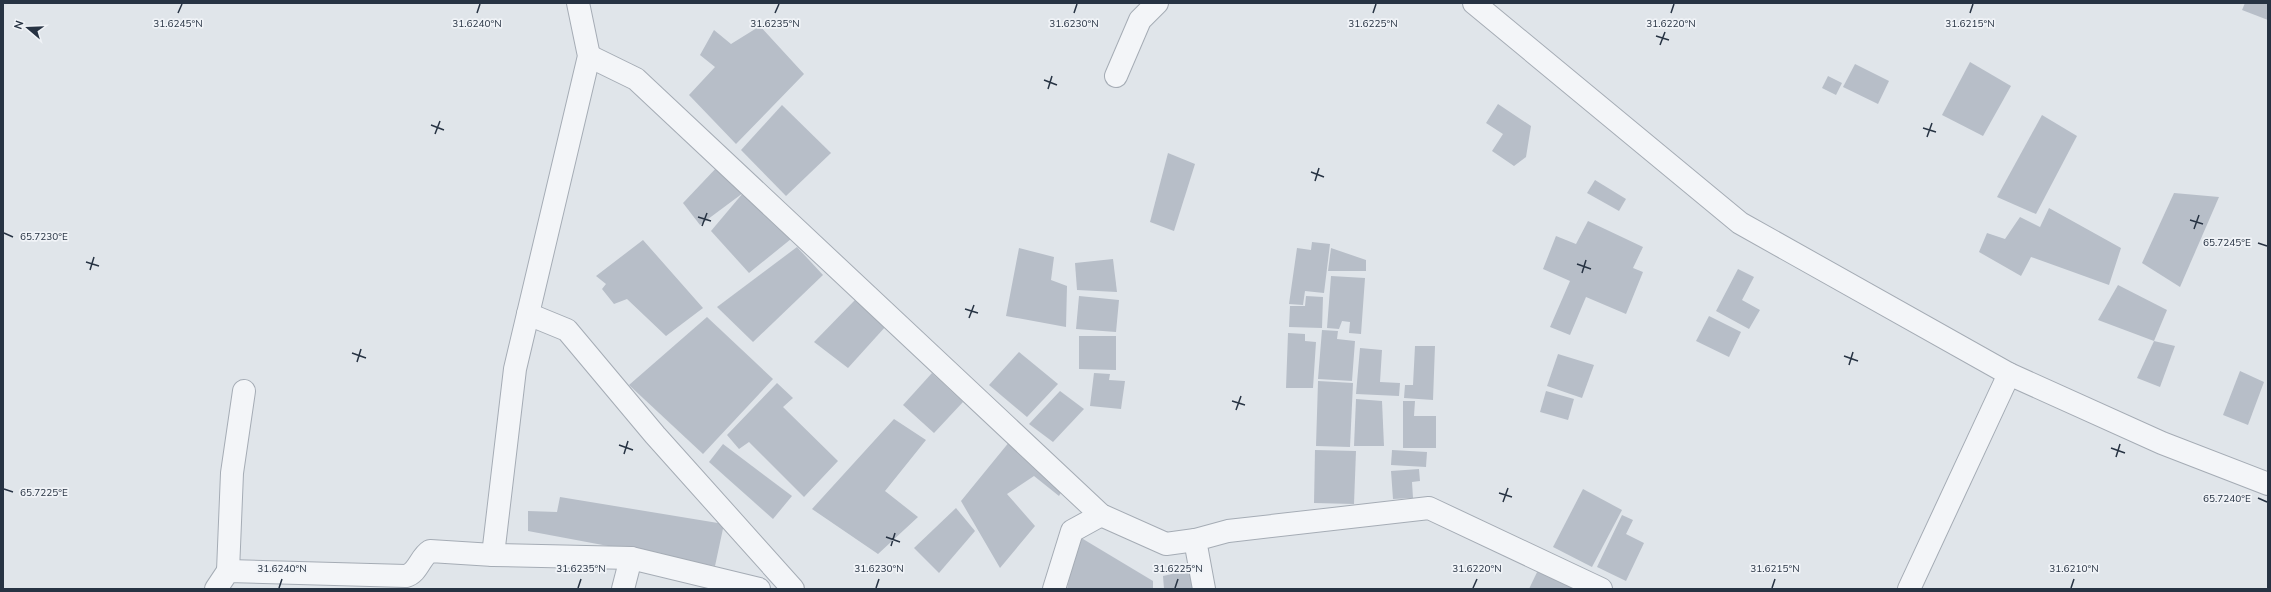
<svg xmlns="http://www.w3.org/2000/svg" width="2271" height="592" viewBox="0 0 2271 592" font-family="'Nunito Sans',sans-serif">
<rect width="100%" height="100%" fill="#e0e5ea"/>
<g fill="#b7bec8">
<polygon points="2245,3 2268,3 2268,20 2242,10"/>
<polygon points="760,26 804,74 736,144 689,95 715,67 700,55 714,30 731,44"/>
<polygon points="1970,62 2011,86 1983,136 1942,115"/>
<polygon points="1855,64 1889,81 1878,104 1843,87"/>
<polygon points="1828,76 1842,83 1836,95 1822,88"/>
<polygon points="1498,104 1531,126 1526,157 1514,166 1492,151 1503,134 1486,123"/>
<polygon points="782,105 831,153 786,196 741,150"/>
<polygon points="2042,115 2077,136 2036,214 1997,197"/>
<polygon points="1168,153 1195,164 1174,231 1150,222"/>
<polygon points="720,164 743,193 700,225 683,203"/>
<polygon points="1595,180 1626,199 1619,211 1587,193"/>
<polygon points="743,193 791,239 749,273 711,231"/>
<polygon points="2174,193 2219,197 2180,287 2142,263"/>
<polygon points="2049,208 2121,248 2109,285 2031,257 2021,276 1979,252 1987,233 2005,239 2020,217 2040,227"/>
<polygon points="1588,221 1643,247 1633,268 1643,272 1626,314 1586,297 1570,335 1550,327 1570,281 1543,269 1556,236 1576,244"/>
<polygon points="643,240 703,308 666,336 627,299 614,304 602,289 606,284 596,276"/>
<polygon points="1312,242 1330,244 1324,293 1305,291 1303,305 1289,304 1297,248 1311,250"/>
<polygon points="797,247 823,275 753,342 717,307"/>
<polygon points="1019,248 1054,257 1051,280 1067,286 1066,327 1006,316"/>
<polygon points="1331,248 1366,260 1366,271 1328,271"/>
<polygon points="1113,259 1117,292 1077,290 1075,263"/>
<polygon points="1738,269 1754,277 1742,300 1760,310 1749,329 1716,311"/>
<polygon points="1331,276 1365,278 1361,334 1349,333 1350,322 1342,321 1339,329 1327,328"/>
<polygon points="2118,285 2167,310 2154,341 2098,320"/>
<polygon points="1079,296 1119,300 1116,332 1076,329"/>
<polygon points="1306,296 1323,297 1322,328 1289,327 1290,306 1305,306"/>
<polygon points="855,300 886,326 848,368 814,342"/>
<polygon points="1709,316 1741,332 1729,357 1696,341"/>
<polygon points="707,317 773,379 703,454 629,385"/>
<polygon points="1322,330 1338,331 1337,339 1355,341 1352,381 1318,379"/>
<polygon points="1288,333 1305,334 1305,341 1316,342 1313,388 1286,388"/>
<polygon points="1079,336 1116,336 1116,370 1079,369"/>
<polygon points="2154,341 2175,346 2160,387 2137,378"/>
<polygon points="1415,346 1435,346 1433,400 1404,398 1405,385 1413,385"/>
<polygon points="1360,348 1382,350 1380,382 1400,383 1399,396 1356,394"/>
<polygon points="1019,352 1058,384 1027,417 989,385"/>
<polygon points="1558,354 1594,365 1582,398 1547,386"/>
<polygon points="2240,371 2264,382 2248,425 2223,415"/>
<polygon points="932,373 963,402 934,433 903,405"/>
<polygon points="1094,373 1110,374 1109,380 1125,381 1121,409 1090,406"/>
<polygon points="1318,381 1353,383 1350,447 1316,446"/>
<polygon points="777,383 793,398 783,407 838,461 804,497 749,442 739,449 727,435"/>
<polygon points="1060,391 1084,409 1053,442 1029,424"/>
<polygon points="1546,391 1574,399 1568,420 1540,412"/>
<polygon points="1356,399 1382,401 1384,446 1354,446"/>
<polygon points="1403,401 1415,401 1414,416 1436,416 1436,448 1403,448"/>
<polygon points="894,419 926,440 885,491 918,517 878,554 812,509"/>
<polygon points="1010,441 1063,489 1059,496 1034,476 1007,494 1035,526 1000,568 961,501"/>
<polygon points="723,444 792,496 773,519 709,462"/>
<polygon points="1315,450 1356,451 1354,504 1314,503"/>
<polygon points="1392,450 1427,452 1426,467 1391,465"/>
<polygon points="1419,469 1420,481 1412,482 1413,498 1393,499 1391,471"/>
<polygon points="1583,489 1622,510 1592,567 1553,547"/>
<polygon points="560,497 724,524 715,566 528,531 528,511 557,512"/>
<polygon points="956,508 975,531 939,573 914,548"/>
<polygon points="1622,515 1633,520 1626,534 1644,543 1626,581 1597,567"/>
<polygon points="1078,536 1153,581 1153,589 1067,589"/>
<polygon points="1539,568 1583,589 1529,589"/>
<polygon points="1190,570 1194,589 1164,589 1163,576"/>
</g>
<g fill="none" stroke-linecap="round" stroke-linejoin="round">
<g stroke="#a5acb5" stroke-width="24">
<g id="street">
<polyline points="1474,3 1740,223 2009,374 2162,443 2268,484"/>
<polyline points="589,56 636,79 1101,515 1166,544 1195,540"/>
<polyline points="1116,76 1140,20 1157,3"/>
<polyline points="528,314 567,330 655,435 793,589"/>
<polyline points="493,555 515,369 589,56 578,3"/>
<polyline points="228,571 232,473 244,391"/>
<path d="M216 589 228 571 406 576C418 573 420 557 430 551L493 555 631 558 759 589"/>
<polyline points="623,589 631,558"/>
<polyline points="1054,589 1072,531 1101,515"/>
<polyline points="1204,589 1195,540 1228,531 1429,508 1601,589"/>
<polyline points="1909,589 2009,374"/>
</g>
</g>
<use href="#street" stroke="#f3f5f8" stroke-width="22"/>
</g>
<path fill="none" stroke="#273343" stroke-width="1.5" d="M178 13 182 4M477 13 480 4M775 13 779 4M1074 13 1077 4M1373 13 1376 4M1671 13 1674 4M1970 13 1973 4M1656 36 1669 40M1660 45 1665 32M1044 80 1057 85M1048 89 1052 76M431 125 444 130M1923 128 1936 132M435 134 440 121M1927 137 1932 123M1311 172 1324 177M1315 181 1319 168M698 217 711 221M2190 220 2203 224M702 226 707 213M2194 229 2199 215M4 233 13 237M2258 243 2267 246M86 262 99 266M1577 264 1591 269M90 270 94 257M1582 273 1586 260M965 309 978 313M969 318 974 305M352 353 366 358M1844 356 1858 361M357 362 361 349M1849 365 1853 352M1232 401 1245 405M1236 410 1241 396M619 445 633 450M2111 448 2125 453M624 454 628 441M2116 457 2120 444M4 489 13 492M1499 493 1512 497M2258 498 2267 502M1503 502 1508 488M886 537 900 542M891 546 895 533M279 588 282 579M578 588 581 579M876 588 879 579M1175 588 1178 579M1473 588 1477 579M1772 588 1775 579M2071 588 2074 579"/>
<g font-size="10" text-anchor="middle" fill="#273343" stroke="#f0f3f7" stroke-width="3.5" stroke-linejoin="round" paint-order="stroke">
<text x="178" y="27">31.6245°N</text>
<text x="477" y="27">31.6240°N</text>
<text x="775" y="27">31.6235°N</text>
<text x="1074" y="27">31.6230°N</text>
<text x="1373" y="27">31.6225°N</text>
<text x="1671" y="27">31.6220°N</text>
<text x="1970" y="27">31.6215°N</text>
<text x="44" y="240">65.7230°E</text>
<text x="2227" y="246">65.7245°E</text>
<text x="44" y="496">65.7225°E</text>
<text x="2227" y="502">65.7240°E</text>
<text x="282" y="572">31.6240°N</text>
<text x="581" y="572">31.6235°N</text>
<text x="879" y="572">31.6230°N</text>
<text x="1178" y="572">31.6225°N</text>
<text x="1477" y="572">31.6220°N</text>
<text x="1775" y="572">31.6215°N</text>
<text x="2074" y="572">31.6210°N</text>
</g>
<rect width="2271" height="592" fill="none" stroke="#273343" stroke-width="8"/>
<g transform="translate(28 28) rotate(289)" stroke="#f0f3f7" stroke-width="3" paint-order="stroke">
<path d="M0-3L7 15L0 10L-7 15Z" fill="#273343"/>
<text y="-6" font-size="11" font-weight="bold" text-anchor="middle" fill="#273343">N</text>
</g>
</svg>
